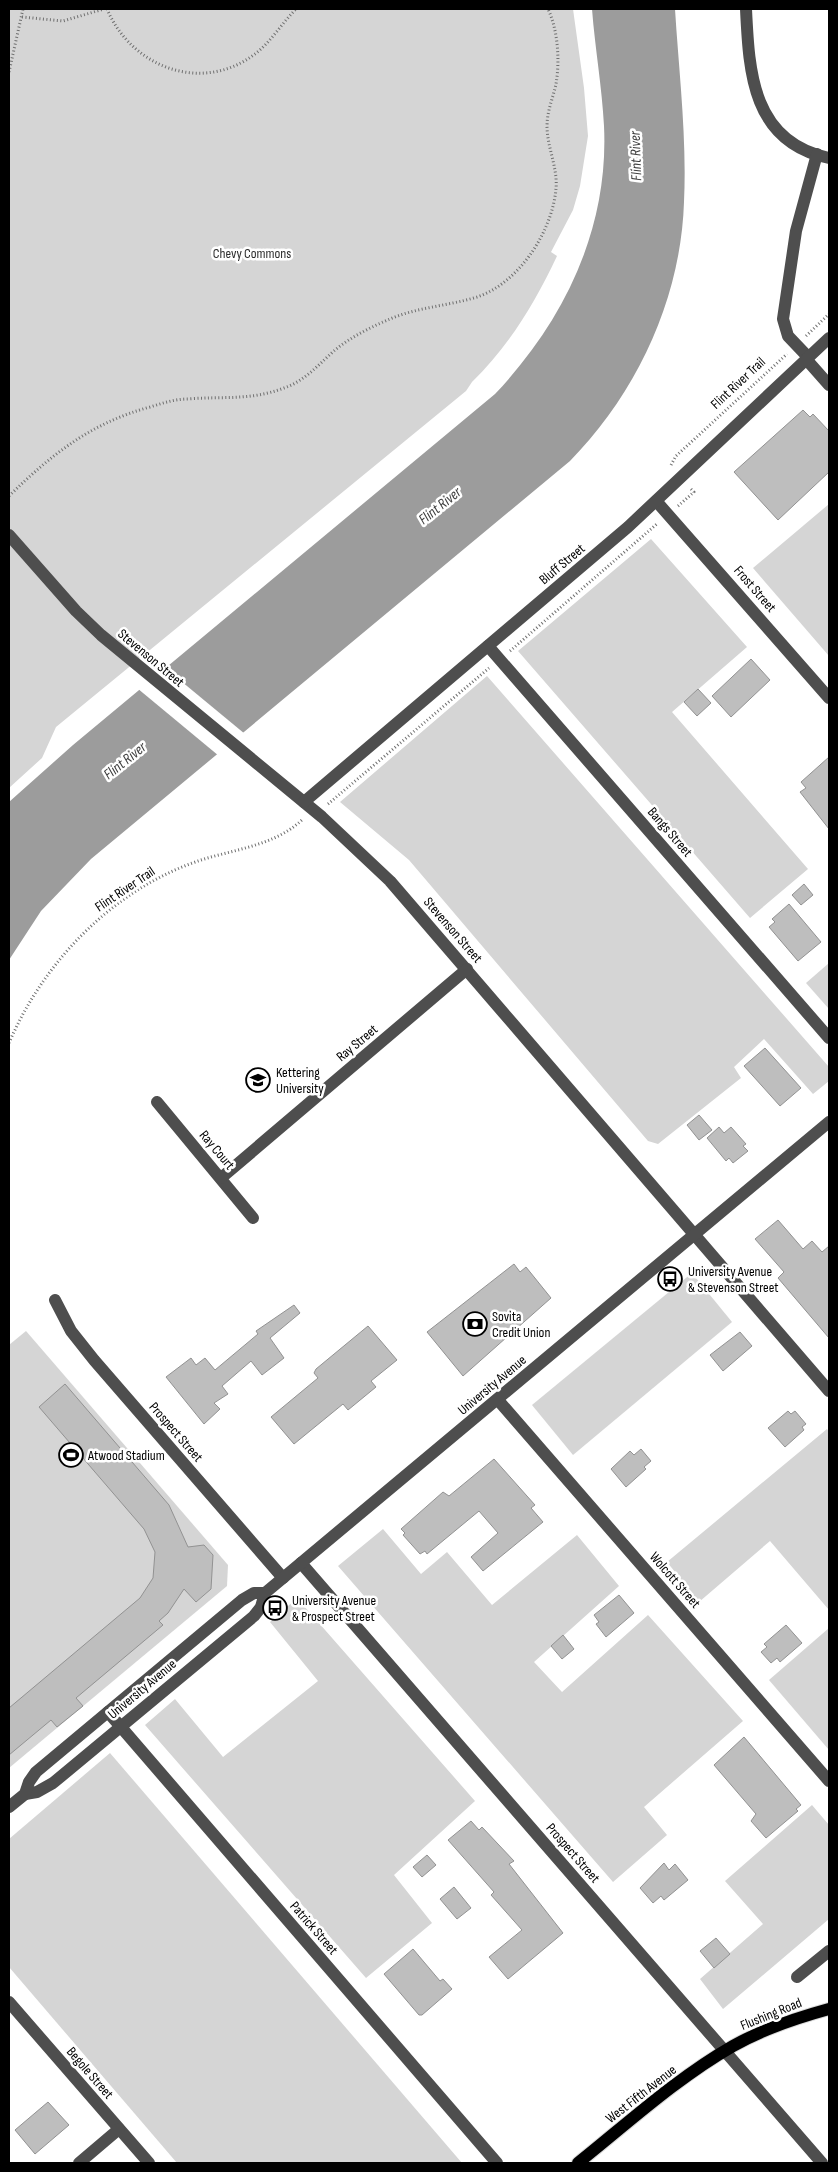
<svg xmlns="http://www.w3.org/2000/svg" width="838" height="2172" viewBox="0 0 838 2172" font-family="'Sofia Sans Condensed',sans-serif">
<rect width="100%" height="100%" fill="#fff"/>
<g fill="#d5d5d5">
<path d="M9 9H573L584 88 588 136 580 186 573 210 551 252 557 256C535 303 509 346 472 382L466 391 56 727 42 758 9 788Z"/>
<polygon points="829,504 829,656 753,568"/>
<polygon points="651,539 747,647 672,712 808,869 750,918 518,651"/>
<polygon points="487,676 829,1067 829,1081 813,1094 764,1039 734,1067 741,1078 658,1144 648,1141 409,860 340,802"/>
<polygon points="829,963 829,1009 806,983"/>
<polygon points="692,1273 732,1322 573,1455 532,1405"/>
<polygon points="26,1331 228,1565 227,1586 9,1768 9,1345"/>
<polygon points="827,1429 829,1432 829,1610 770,1541 699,1602 667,1562"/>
<polygon points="383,1529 421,1574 447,1552 492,1605 577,1535 619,1586 534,1662 562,1692 648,1615 743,1721 644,1807 667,1835 613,1882 338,1566"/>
<polygon points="297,1598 475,1801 394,1875 432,1923 366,1978 145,1725 175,1699 223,1757 318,1681 270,1622"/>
<polygon points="829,1628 829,1750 769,1680"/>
<polygon points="110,1753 462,2163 177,2163 9,1967 9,1839"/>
<polygon points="812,1805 829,1825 829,1919 723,2009 700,1979 763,1924 725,1881"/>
</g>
<path fill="#9c9c9c" d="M592 9H675C679 73 687 138 684 202 681 298 637 393 570 461L91 859 41 911 9 960V802L73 745 495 394C564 321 609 229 604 126 602 87 595 48 592 9Z"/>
<polygon fill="#fff" points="164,667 245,734 219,756 137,688"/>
<g fill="#bebebe" stroke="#929292">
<polygon points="803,410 810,417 813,414 829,431 829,472 778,520 734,472"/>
<polygon points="751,659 770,680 731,717 712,696"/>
<polygon points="698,689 711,703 697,716 684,702"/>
<polygon points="829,757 829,829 800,792 806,788 801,782"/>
<polygon points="804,884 813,895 801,905 792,895"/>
<polygon points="789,904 821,942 798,961 769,927 775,922 772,919"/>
<polygon points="765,1048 801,1088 780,1106 744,1066"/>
<polygon points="699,1115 712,1130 699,1140 687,1125"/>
<polygon points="719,1127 724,1133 731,1127 746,1144 743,1146 748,1151 733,1163 729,1158 726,1161 707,1138"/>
<polygon points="778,1220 803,1249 812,1241 822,1252 829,1246 829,1338 778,1278 784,1272 755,1239"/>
<polygon points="514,1264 520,1272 526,1267 551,1298 463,1376 427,1332"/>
<polygon points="294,1305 300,1313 270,1338 284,1358 262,1375 251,1361 222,1386 228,1394 214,1403 220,1409 204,1424 166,1377 191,1358 196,1365 205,1358 215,1370 258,1334 256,1331"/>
<polygon points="368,1326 397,1360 371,1381 376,1387 348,1410 343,1404 294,1444 271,1417 318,1378 314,1373 316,1369"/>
<polygon points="740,1332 752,1346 723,1371 710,1355"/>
<polygon points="65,1384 169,1505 188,1547 204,1545 213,1555 211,1589 196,1602 184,1589 168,1613 159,1621 163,1625 76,1698 83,1706 57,1727 51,1720 9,1755 9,1708 140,1598 153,1578 155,1552 144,1529 39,1407"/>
<polygon points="788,1411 791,1414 795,1411 806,1424 802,1427 804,1430 785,1447 768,1428"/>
<polygon points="641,1449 651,1461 644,1467 646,1469 626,1487 611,1469 630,1451 634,1455"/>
<polygon points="494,1459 535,1505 531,1508 543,1522 483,1571 471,1557 498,1533 479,1511 427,1554 425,1551 420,1554 403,1535 405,1533 401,1529 443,1492 449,1496"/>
<polygon points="619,1595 634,1613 606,1637 596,1624 599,1622 594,1615"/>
<polygon points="786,1625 802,1643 780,1662 777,1658 771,1663 761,1652 767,1647 764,1644"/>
<polygon points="563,1635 574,1649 562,1659 551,1646"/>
<polygon points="744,1737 801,1805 796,1809 798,1811 766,1838 751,1821 756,1814 714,1765"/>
<polygon points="471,1821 479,1830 482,1827 514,1861 509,1864 563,1933 508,1979 489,1957 522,1930 491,1895 494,1892 448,1840"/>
<polygon points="427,1855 436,1865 422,1877 413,1867"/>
<polygon points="664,1863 669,1870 675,1864 688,1880 664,1900 661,1896 653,1903 640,1888"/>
<polygon points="454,1887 471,1908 457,1919 440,1899"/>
<polygon points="716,1938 730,1954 714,1968 700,1951"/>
<polygon points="413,1949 440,1981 443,1979 452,1989 422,2015 419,2015 384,1974"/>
<polygon points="48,2102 69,2125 35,2154 15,2130"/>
</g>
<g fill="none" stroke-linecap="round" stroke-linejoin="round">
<g stroke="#dbdbdb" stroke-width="14">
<path id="major" d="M578 2163C628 2123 677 2078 733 2046 763 2029 796 2018 829 2009"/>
</g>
<g stroke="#707070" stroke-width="3" stroke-dasharray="1 2.5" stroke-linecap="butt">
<path d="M107 9C132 68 202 94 255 54 271 42 282 23 296 9"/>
<polyline points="22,17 63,21 104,9"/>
<polyline points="9,72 23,9"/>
<polyline points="806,336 829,314"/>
<polyline points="671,465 676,456 787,354"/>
<path d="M9 496C52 454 91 423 150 407 163 403 175 399 188 399 223 396 250 401 284 388 305 381 319 364 335 350 351 337 371 327 390 319 418 307 448 306 477 297 519 283 552 232 556 189 558 168 547 147 547 126 547 111 553 98 556 84 560 61 558 30 548 9"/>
<polyline points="678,506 694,492 690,488"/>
<polyline points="510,651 658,523"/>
<polyline points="328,804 489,668"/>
<path d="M9 1043C44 961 113 890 198 861 234 849 275 846 303 819"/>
</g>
<g stroke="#4e4e4e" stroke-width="12">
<path d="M746 9C749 72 752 142 829 158"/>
<polyline points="808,357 788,336 783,319 796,231 817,154"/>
<polyline points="806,359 829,385"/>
<polyline points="657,502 829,698"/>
<polyline points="9,535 76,611 101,635 322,817 390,881 829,1391"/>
<polyline points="488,646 829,1038"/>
<polyline points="304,802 628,527 829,338"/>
<polyline points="157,1102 253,1218"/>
<polyline points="221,1178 467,969"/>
<polyline points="55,1300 71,1331 94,1360 283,1578"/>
<polyline points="498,1400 829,1781"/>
<polyline points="301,1563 822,2163"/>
<polyline points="108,1712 497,2163"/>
<polyline points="25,1794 37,1792 53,1783 254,1616 261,1607 265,1593 829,1122"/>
<polyline points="9,1807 25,1794 29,1782 36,1772 242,1600 254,1593 265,1593"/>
<polyline points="797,1977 829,1951"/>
<polyline points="9,2002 149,2163"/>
<polyline points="79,2163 119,2129"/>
</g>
<use href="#major" stroke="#000" stroke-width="12"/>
</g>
<defs>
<g id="university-ring" transform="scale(1.25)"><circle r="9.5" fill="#fff" stroke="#000" stroke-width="1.5"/><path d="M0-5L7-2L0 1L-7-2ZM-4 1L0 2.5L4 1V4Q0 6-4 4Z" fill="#000"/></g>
<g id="bus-ring" transform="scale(1.25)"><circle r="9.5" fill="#fff" stroke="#000" stroke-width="1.5"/><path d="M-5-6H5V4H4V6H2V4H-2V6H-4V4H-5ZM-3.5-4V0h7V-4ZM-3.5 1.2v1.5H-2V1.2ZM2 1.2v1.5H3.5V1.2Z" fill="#000"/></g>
<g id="bank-ring" transform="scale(1.25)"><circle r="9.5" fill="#fff" stroke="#000" stroke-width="1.5"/><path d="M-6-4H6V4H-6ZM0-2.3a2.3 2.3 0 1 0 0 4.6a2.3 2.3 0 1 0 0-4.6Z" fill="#000"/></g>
<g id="stadium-ring" transform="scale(1.25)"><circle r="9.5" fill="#fff" stroke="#000" stroke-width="1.5"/><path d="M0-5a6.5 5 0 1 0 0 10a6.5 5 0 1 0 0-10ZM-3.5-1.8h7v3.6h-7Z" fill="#000"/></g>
</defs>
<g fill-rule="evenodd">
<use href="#university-ring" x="258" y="1080"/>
<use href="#bus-ring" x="670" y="1279"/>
<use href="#bank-ring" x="475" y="1324"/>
<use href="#stadium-ring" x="71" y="1455"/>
<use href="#bus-ring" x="275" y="1608"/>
</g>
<g text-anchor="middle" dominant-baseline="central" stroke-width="5" stroke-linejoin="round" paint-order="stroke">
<g font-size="14" fill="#2c2c2c" stroke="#fff">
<text x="252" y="253">Chevy Commons</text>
</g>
<g font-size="14" fill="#000" stroke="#fff">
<text transform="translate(738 383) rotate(-43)">Flint River Trail</text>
<text transform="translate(562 564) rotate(-40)">Bluff Street</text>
<text transform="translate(755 589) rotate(49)">Frost Street</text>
<text transform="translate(151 658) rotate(40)">Stevenson Street</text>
<text transform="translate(670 832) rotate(49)">Bangs Street</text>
<text transform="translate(125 889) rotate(-34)">Flint River Trail</text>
<text transform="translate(453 930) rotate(49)">Stevenson Street</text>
<text transform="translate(357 1043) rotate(-40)">Ray Street</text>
<text transform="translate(217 1150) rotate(50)">Ray Court</text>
<text transform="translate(492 1385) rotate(-40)">University Avenue</text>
<text transform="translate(176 1432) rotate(49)">Prospect Street</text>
<text transform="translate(675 1580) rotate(49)">Wolcott Street</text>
<text transform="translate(142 1689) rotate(-40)">University Avenue</text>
<text transform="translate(573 1853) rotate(49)">Prospect Street</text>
<text transform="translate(314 1928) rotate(49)">Patrick Street</text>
<text transform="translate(771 2014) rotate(-22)">Flushing Road</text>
<text transform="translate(90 2073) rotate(49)">Begole Street</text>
<text transform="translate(641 2094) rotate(-38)">West Fifth Avenue</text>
</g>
<g font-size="14" fill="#000" stroke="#fff" text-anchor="start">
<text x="276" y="1072">Kettering<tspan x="276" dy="16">University</tspan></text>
<text x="688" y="1271">University Avenue<tspan x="688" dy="16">&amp; Stevenson Street</tspan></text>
<text x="492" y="1316">Sovita<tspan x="492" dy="16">Credit Union</tspan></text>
<text x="88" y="1455">Atwood Stadium</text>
<text x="292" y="1600">University Avenue<tspan x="292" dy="16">&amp; Prospect Street</tspan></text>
</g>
<g font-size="15" font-style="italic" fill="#3d3d3d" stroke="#fff">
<text transform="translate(636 156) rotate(-92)">Flint River</text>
<text transform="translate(440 506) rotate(-39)">Flint River</text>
<text transform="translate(125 761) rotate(-39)">Flint River</text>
</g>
</g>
<rect width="838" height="2172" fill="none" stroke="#000000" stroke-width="20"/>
</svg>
